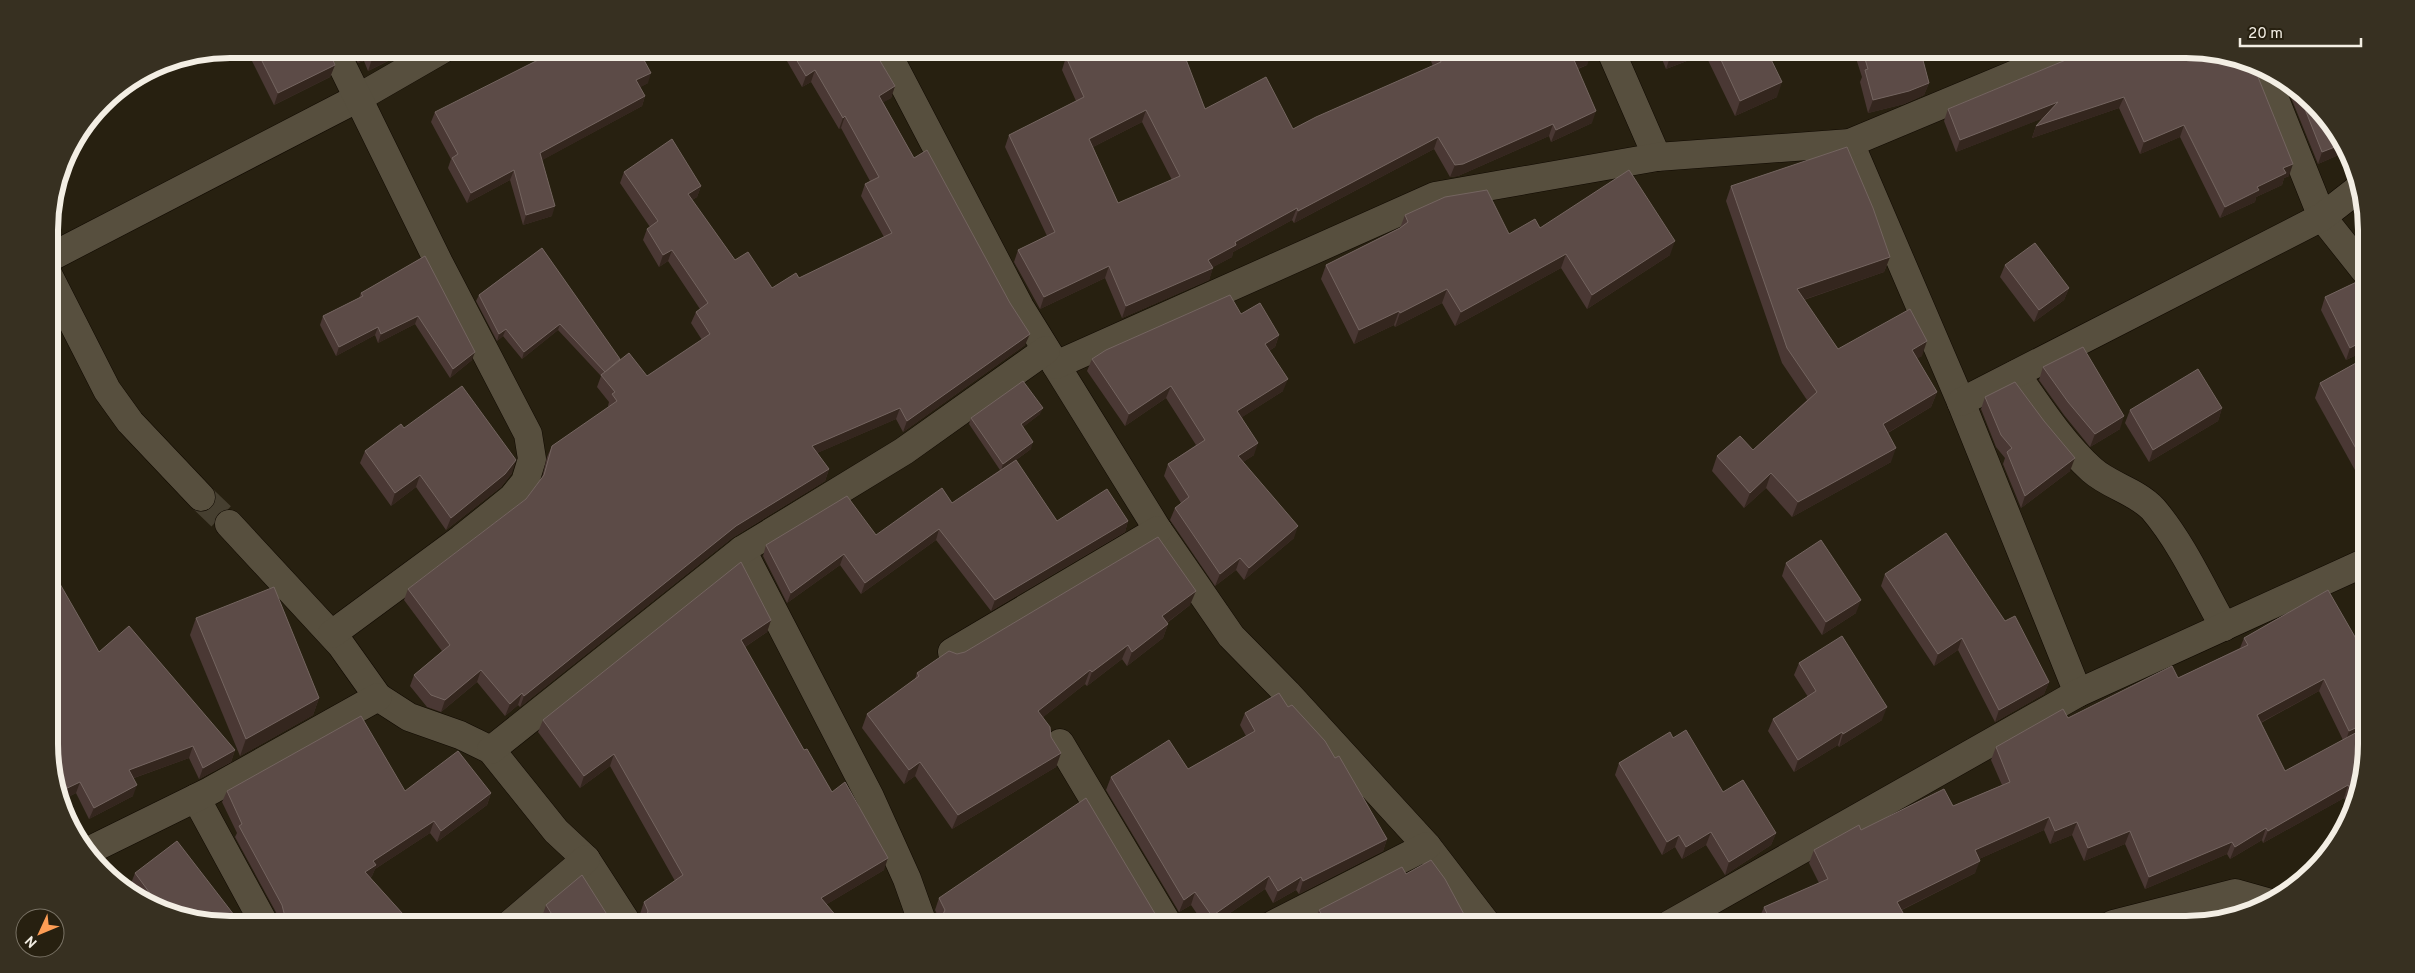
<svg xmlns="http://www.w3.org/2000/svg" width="2415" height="973" viewBox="0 0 2415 973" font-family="Overpass,sans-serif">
<rect width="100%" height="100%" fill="#272010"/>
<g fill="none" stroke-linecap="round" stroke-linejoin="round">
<polyline stroke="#463f30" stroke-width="28" stroke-dasharray="28 14" stroke-linecap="butt" points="201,497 229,524"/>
<g stroke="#100900" stroke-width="29">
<g id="minor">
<polyline points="885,49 1020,307 1158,530 1231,636 1287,693 1427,846 1487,924"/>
<polyline points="1610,49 1657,157"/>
<polyline points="2262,67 2322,217 2365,271"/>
<polyline points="1850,143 1961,402 2078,693"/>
<polyline points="49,258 358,98 443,49"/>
<polyline points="49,276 107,390 130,422 201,497"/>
<polyline points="1056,365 1435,196 1657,157 1850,143 2075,49"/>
<path d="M2016 374C2039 407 2062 443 2092 470 2110 486 2136 491 2153 509 2182 543 2202 588 2224 627"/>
<polyline points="1961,402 2322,217 2358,189"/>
<polyline points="229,524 341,645 378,697 409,717 460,735 491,750 556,831 586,859 628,924"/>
<polyline points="742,550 870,797 907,879 923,924"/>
<polyline points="332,634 461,539 512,498 525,482 532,459 528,434 439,263 334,49"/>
<polyline points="952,652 1158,530"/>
<polyline points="1060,743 1168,924"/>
<polyline points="491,750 742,550 904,451 1046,350"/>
<polyline points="196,798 264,923"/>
<polyline points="88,851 210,791 378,697"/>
<polyline points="510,924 586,859"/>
<polyline points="1274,924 1427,846"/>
<polyline points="1670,924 2078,693 2366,562"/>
<polyline points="2113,924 2235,893 2267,902"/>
</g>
</g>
<use href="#minor" stroke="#574f3e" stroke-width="28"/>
</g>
<g fill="#4a3834" fill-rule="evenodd">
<polygon points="248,49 328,49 335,65 330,77 274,105 247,51"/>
<polygon points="350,49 410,49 410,50 368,71 364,61 358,63"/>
<polygon points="780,49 873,49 895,86 891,98 883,102 914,158 1025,345 903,432 896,419 817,453 829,469 825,481 732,538 520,707 518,705 505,716 477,682 441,712 427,707 410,686 414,675 442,651 404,600 408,589 526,499 542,478 547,457 552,446 609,407 608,406 609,402 597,387 601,376 558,330 522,359 503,336 497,341 476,301 479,295 542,248 620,360 647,376 702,340 691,323 696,312 700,309 668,261 659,267 643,240 647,229 650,227 620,183 624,172 701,186 697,197 692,200 735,260 772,288 799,278 884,237 861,196 865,184 870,181 841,128 839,129 811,82 802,87"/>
<path d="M1426 49H1590L1587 65 1578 69 1592 123 1551 142 1549 136 1458 176 1450 177 1434 149 1294 223 1292 220 1233 252 1232 257 1213 267 1209 280 1122 318 1105 278 1040 309 1014 262 1018 250 1047 236 1005 147 1009 135 1076 101 1062 70 1066 57 1205 109 1293 129 1433 66ZM1142 122 1172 180 1118 203 1093 147Z"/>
<polygon points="1658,49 1766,49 1777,97 1735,116 1705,54 1666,69"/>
<polygon points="1853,49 1920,49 1929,83 1924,95 1904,104 1868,113 1860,82 1862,77"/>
<polygon points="2085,52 2289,176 2284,178 2282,185 2256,197 2255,202 2220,218 2180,137 2140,154 2119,108 2032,138 2036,126 2043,118 1956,152 1944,121 1948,109"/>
<polygon points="2283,78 2286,79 2329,119 2343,153 2318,164"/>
<polygon points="648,83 640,87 645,96 642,106 542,160 552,216 523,225 510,180 467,203 448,168 451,159 431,122 435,112"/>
<polygon points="1731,186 1890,257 1884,272 1804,300 1838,349 1922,356 1917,358 1937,392 1931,407 1888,433 1891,462 1792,517 1766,488 1744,508 1712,471 1717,456 1753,450 1807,400 1782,363 1726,201"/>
<polygon points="1405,215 1509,234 1540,228 1670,255 1587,309 1561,268 1455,326 1442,303 1395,327 1394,325 1354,344 1321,279 1326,265 1400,228"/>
<polygon points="425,256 472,360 450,378 415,324 378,343 375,335 336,356 320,325 323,316 359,298 361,293"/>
<polygon points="2005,265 2069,288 2064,300 2034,322 2000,277"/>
<polygon points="2365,278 2365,351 2346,360 2321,310 2325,297"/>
<polygon points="1241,314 1279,335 1275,347 1269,351 1283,391 1242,417 1254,455 1243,462 1294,538 1244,580 1236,570 1215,586 1170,520 1175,508 1181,503 1164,476 1168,464 1196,445 1166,398 1125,426 1087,371 1092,359"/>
<polygon points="2365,358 2366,490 2315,398 2320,383"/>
<polygon points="2043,367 2120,429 2090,447 2064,415 2039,380"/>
<polygon points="1985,397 2070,471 2021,508 2003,464 2005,458 1996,447 1981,409"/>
<polygon points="2222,408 2218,421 2149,462 2125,423 2130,410"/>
<polygon points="1040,414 1023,427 1031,449 1016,460 1057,521 1128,521 1125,532 991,611 936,540 861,594 840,565 787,603 763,556 766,545 876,535 952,503 1000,470 969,424 971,418"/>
<polygon points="404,428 512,473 501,487 446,530 416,487 391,506 360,463 365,451"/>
<polygon points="1786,563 1856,613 1822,635 1782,576"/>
<polygon points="1885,574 2005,621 2049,682 2044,694 1995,722 1958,650 1934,666 1881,586"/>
<path d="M2328 590 2366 744 2357 802 2352 811 2344 798 2263 843 2262 840 2230 859 2227 854 2145 889 2125 844 2084 861 2072 835 2050 844 2044 830 1979 859 1975 873 1902 910 1909 924H1761L1759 919 1764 907 1819 883 1809 863 1814 850 1861 830 1953 806 2002 785 1991 760 1996 747 2068 718 2178 678 2240 648 2244 638ZM2319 691 2343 740 2285 771 2261 723Z"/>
<polygon points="1190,605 1167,623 1168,624 1163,638 1127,666 1122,659 1087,686 1085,684 1043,717 1051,737 1061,753 1056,767 952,829 915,776 904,784 862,728 867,714 915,679 917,673 957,654"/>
<polygon points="196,618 319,698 313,715 240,756 190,635"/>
<polygon points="771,620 767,632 745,647 804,750 884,870 827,904 643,922 640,914 644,902 675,881 610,766 580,788 538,732 543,720"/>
<polygon points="99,652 235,750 231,762 199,779 189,758 134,778 133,796 89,819 76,793 62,800 52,779"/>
<polygon points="1799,663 1882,720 1839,747 1838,745 1794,772 1768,731 1773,719 1808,697 1794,675"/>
<polygon points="1288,707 1335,758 1387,839 1383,851 1299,894 1296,890 1273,903 1265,889 1214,924 1204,924 1191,905 1179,912 1106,790 1111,777 1188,769 1246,736 1240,725 1245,713"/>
<polygon points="1673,738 1723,792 1776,833 1771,845 1725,875 1706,845 1682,859 1675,847 1662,855 1615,775 1619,763"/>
<polygon points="227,791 405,791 491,793 487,805 437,842 430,833 375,869 372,876 370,878 412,924 277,924 279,922 278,916 235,837 237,833 222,802"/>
<polygon points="135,873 171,915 133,889 130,886"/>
<polygon points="1406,874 1466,918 1473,924 1318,924 1315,920 1319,910"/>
<polygon points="939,898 1157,917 1155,924 936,924 939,923 940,920 935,910"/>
<polygon points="546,905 613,924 623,924 546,924 542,917"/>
</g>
<g fill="#34261e">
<polygon points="367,49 368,49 364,61 358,63 363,51"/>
<polygon points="392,49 410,49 410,50 368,71 372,59"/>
<polygon points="1685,49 1707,49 1705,54 1666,69 1671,54"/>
<polygon points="1592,53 1587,65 1569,72 1574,60"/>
<polygon points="335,65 330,77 274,105 278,93"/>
<polygon points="815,70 811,82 802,87 806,76"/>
<polygon points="651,73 648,83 633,91 636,80"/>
<polygon points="1782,82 1777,97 1735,116 1740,101"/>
<polygon points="1929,83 1924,95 1904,104 1868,113 1873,100"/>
<polygon points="895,86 891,98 875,107 879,96"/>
<polygon points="645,96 642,106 537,163 540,153"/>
<polygon points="2124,97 2119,108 2032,138 2036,126"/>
<polygon points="2058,102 2054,114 1956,152 1960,140"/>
<polygon points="1146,110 1142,122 1085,151 1089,139"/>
<polygon points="1596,111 1592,123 1551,142 1556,130"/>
<polygon points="845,116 841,128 839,129 843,118"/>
<polygon points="1553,124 1549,136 1458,176 1450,177 1455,165"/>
<polygon points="2184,125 2180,137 2140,154 2144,142"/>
<polygon points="1438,137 1434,149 1294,223 1298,211"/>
<polygon points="2340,145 2343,153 2318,164 2322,152"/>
<polygon points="2293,164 2289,176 2284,178 2282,185 2256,197 2255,202 2220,218 2225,207 2257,187 2283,168"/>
<polygon points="514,170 510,180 467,203 471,193"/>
<polygon points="701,186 697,197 684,205 688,194"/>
<polygon points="555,206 552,216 523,225 526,215"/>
<polygon points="1297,208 1292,220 1233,252 1232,257 1204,272 1213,268 1209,280 1122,318 1126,306 1208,260 1235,242"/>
<polygon points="1675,241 1670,255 1587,309 1592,295"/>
<polygon points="672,250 668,261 659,267 663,255"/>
<polygon points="1566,254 1561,268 1455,326 1461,312"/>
<polygon points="1890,257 1884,272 1791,304 1797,289"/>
<polygon points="1109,266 1105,278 1040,309 1044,297"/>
<polygon points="2069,288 2064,300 2034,322 2039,310"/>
<polygon points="1447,289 1442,303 1395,327 1400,313"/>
<polygon points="1399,311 1394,325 1354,344 1359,330"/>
<polygon points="418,316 415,324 378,343 381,334"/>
<polygon points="560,324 558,330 522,359 524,352"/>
<polygon points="378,327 375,335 336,356 339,347"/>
<polygon points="506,329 503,336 497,341 499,334"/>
<polygon points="1030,334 1025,345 903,432 907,421"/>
<polygon points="1279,335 1275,347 1261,356 1265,344"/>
<polygon points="2365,340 2365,351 2346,360 2350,348"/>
<polygon points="1927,341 1922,356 1907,365 1912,350"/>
<polygon points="475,352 472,360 450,378 453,369"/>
<polygon points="1288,379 1283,391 1233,423 1237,411"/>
<polygon points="1171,386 1166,398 1125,426 1129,414"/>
<polygon points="1937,392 1931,407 1877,439 1883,424"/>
<polygon points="900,408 896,419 808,457 812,446"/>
<polygon points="1043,408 1040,414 1018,431 1021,424"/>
<polygon points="2222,408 2218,421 2149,462 2153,450"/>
<polygon points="2124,416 2120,429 2090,447 2095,434"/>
<polygon points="1033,442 1031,449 1001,471 1003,464"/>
<polygon points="1258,443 1254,455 1234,468 1238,456"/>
<polygon points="1896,448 1891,462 1792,517 1798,502"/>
<polygon points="2075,458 2070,471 2021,508 2025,496"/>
<polygon points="516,460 512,473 501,487 446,530 451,518"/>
<polygon points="829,469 825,481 732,538 520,707 524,696 736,526"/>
<polygon points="1771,473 1766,488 1744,508 1750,493"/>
<polygon points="420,475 416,487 391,506 395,493"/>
<polygon points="1128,521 1125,532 991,611 995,600"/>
<polygon points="1298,526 1294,538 1244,580 1249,568"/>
<polygon points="939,529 936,540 861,594 865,583"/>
<polygon points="844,554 840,565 787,603 791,593"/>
<polygon points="1240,558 1236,570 1215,586 1220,574"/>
<polygon points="1196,591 1190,605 1157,630 1162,616"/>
<polygon points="1861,600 1856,613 1822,635 1826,622"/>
<polygon points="771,620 767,632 737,652 741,640"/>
<polygon points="1168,624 1163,638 1127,666 1132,652"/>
<polygon points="1962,638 1958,650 1934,666 1938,654"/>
<polygon points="1128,645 1122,659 1087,686 1092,672"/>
<polygon points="481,670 477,682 441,712 445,700"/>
<polygon points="1090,670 1085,684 1033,725 1038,711"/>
<polygon points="2324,679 2319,691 2252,727 2257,715"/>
<polygon points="2049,682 2044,694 1995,722 1999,710"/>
<polygon points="522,693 518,705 505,716 510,704"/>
<polygon points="319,698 313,715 240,756 246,739"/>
<polygon points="1887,707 1882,720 1839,747 1843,734"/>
<polygon points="2366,723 2366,733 2345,743 2349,731"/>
<polygon points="1842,732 1838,745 1794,772 1798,760"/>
<polygon points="193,746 189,758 125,781 129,770"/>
<polygon points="235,750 231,762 199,779 203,768"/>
<polygon points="1061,753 1056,767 952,829 958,815"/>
<polygon points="614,754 610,766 580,788 584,776"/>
<polygon points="920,762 915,776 904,784 909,770"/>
<polygon points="80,782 76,793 62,800 59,792"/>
<polygon points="137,785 133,796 89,819 94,808"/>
<polygon points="2348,785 2344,798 2263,843 2268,831"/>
<polygon points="491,793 487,805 437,842 441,831"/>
<polygon points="2049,817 2044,830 1970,863 1975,850"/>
<polygon points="434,821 430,833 375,869 372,876 361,883 365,872 373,861"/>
<polygon points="2077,822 2072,835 2050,844 2055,831"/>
<polygon points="2266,828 2262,840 2230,859 2235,847"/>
<polygon points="2130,831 2125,844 2084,861 2088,848"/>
<polygon points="1711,832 1706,845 1682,859 1686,847"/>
<polygon points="1776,833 1771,845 1725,875 1729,862"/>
<polygon points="1679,835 1675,847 1662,855 1667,842"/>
<polygon points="1387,839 1383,851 1299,894 1303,881"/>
<polygon points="2232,842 2227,854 2145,889 2149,877"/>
<polygon points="888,858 884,870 817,910 821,898"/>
<polygon points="1980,861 1975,873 1893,914 1897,902"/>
<polygon points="1269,876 1265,889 1214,924 1209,924 1212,916"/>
<polygon points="1301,877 1296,890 1273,903 1278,891"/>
<polygon points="1195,892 1191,905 1179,912 1184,900"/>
<polygon points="1157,917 1155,924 1147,924"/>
</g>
<g fill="#5c4b47" stroke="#746560" fill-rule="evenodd">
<polygon points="256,49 328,49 335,65 278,93"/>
<polygon points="368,49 392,49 372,59"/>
<polygon points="559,49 638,49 651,73 636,80 645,96 540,153 555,206 526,215 514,170 471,193 452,158 458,154 435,112 540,59"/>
<polygon points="790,49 873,49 895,86 879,96 914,158 927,150 1010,303 1030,334 907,421 900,408 812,446 829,469 736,526 524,696 522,693 510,704 481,670 445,700 431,695 414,675 450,645 408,589 526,499 544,475 552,446 617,401 612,394 615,392 601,375 629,353 647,376 710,334 696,312 708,303 672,250 663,255 647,229 658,221 624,172 672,139 701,186 688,194 735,260 748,252 772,288 796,273 799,278 892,233 865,184 879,177 845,116 843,118 815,70 806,76"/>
<path d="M1087 49H1182L1205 109 1266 77 1293 129 1316 117 1441 62 1436 49H1590L1592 53 1574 60 1596 111 1556 130 1553 124 1463 164 1455 165 1438 137 1298 211 1297 208 1235 242 1236 245 1208 260 1213 268 1126 306 1109 266 1044 297 1018 250 1055 232 1009 135 1084 97 1066 57ZM1146 110 1180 176 1118 203 1089 139Z"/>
<polygon points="1669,49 1685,49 1671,54"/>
<polygon points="1716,49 1766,49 1782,82 1740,101"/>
<polygon points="1862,49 1920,49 1929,83 1909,91 1873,100 1865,70 1868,69"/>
<polygon points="2089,49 2186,49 2244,58 2252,62 2293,164 2283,168 2286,173 2257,187 2259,190 2225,207 2184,125 2144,142 2124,97 2036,126 2058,102 1960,140 1948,109 2085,52"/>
<polygon points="2297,89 2329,119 2340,145 2322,152"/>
<polygon points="1847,147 1873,208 1890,257 1797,289 1838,349 1910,309 1927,341 1912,350 1937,392 1883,424 1896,448 1798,502 1771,473 1750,493 1717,456 1740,436 1753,450 1817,392 1787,348 1731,186"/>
<polygon points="1629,170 1675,241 1592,295 1566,254 1461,312 1447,289 1400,313 1399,311 1359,330 1326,265 1400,228 1408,222 1405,215 1445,197 1487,190 1509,234 1535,219 1540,228"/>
<polygon points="2035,243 2069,288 2039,310 2005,265"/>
<polygon points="542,248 620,359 605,372 560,324 524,352 506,329 499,334 479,295"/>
<polygon points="425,256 475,352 453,369 418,316 381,334 378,327 339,347 323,316 363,296 361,293"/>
<polygon points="2365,278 2365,340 2350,348 2325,297"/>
<polygon points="1230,295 1241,314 1260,303 1279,335 1265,344 1288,379 1237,411 1258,443 1238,456 1298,526 1249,568 1240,558 1220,574 1175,508 1189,497 1168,464 1205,440 1171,386 1129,414 1092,359 1106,350"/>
<polygon points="2083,347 2124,416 2095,434 2068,402 2043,367"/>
<polygon points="2365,358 2365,465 2320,383"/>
<polygon points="2198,369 2222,408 2153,450 2130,410"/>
<polygon points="1023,381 1043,408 1021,424 1033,442 1003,464 971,418"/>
<polygon points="2015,382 2044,421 2075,458 2025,496 2007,452 2012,448 2001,435 1985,397"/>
<polygon points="462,386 516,460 505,474 451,518 420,475 395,493 365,451 401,424 404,428"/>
<polygon points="1016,460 1057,521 1107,489 1128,521 995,600 939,529 865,583 844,554 791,593 766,545 847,496 876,535 942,488 952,503"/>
<polygon points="1946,533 2005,621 2015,616 2049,682 1999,710 1962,638 1938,654 1885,574"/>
<polygon points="1158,537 1196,591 1162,616 1168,624 1132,652 1128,645 1092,672 1090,670 1038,711 1050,727 1051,737 1061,753 958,815 920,762 909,770 867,714 919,676 917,673 949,651 957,654 965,652"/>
<polygon points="1821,540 1861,600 1826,622 1786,563"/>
<polygon points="741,562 771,620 741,640 804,750 807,749 832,792 845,782 888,858 821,898 843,924 642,924 646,919 648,911 644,902 683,875 614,754 584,776 543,720"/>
<polygon points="60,584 99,652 129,626 235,750 203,768 193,746 129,770 137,785 94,808 80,782 59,792 52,779 51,585 53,588"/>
<polygon points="274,587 319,698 246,739 196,618"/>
<polygon points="2328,590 2366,656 2366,723 2349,731 2324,679 2257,715 2285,771 2361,730 2366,739 2366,744 2357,799 2348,785 2268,831 2266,828 2235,847 2232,842 2149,877 2130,831 2088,848 2077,822 2055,831 2049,817 1975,850 1980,861 1897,902 1909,924 1772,924 1764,907 1828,879 1814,850 1859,825 1861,830 1944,789 1953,806 2010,782 1996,747 2063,709 2068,718 2172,666 2178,678 2248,645 2244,638"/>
<polygon points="1842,636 1887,707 1843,734 1842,732 1798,760 1773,719 1816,691 1799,663"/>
<polygon points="1279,693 1288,707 1292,705 1325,741 1335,758 1339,756 1387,839 1303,881 1301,877 1278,891 1269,876 1212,916 1195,892 1184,900 1111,777 1169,740 1188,769 1255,731 1245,713"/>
<polygon points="361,716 405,791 458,751 491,793 441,831 434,821 373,861 376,865 365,872 412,924 309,924 308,923 305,924 277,924 282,920 284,913 282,905 239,826 242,824 227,791"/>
<polygon points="1686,730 1723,792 1743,780 1776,833 1729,862 1711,832 1686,847 1679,835 1667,842 1619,763 1670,732 1673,738"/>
<polygon points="1086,798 1157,917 1147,924 936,924 939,923 945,910 939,898"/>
<polygon points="177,841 241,924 229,924 171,915 161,908 135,873"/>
<polygon points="1431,860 1445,879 1466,918 1469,916 1473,924 1328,924 1319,910 1402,867 1406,874"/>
<polygon points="582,875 613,924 619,920 623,924 558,924 546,905"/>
</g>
<path d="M0 0H2415V973H0ZM230 58H2186A172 172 0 0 1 2358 230V744A172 172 0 0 1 2186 916H230A172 172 0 0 1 58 744V230A172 172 0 0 1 230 58Z" fill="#373021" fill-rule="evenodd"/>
<path fill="none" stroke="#f3eee4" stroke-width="6" d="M230 58H2186A172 172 0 0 1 2358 230V744A172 172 0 0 1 2186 916H230A172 172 0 0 1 58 744V230A172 172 0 0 1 230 58Z"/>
<g transform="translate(40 933) rotate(226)"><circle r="24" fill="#272010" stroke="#797265"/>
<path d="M0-4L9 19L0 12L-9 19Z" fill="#fd9d55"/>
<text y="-8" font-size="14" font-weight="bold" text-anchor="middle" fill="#f3eee4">N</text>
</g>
<path d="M2240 38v8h121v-8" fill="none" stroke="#f3eee4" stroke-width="2.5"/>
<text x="2248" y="38" font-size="15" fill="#f3eee4" stroke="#272010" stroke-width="4" paint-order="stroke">20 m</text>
</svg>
